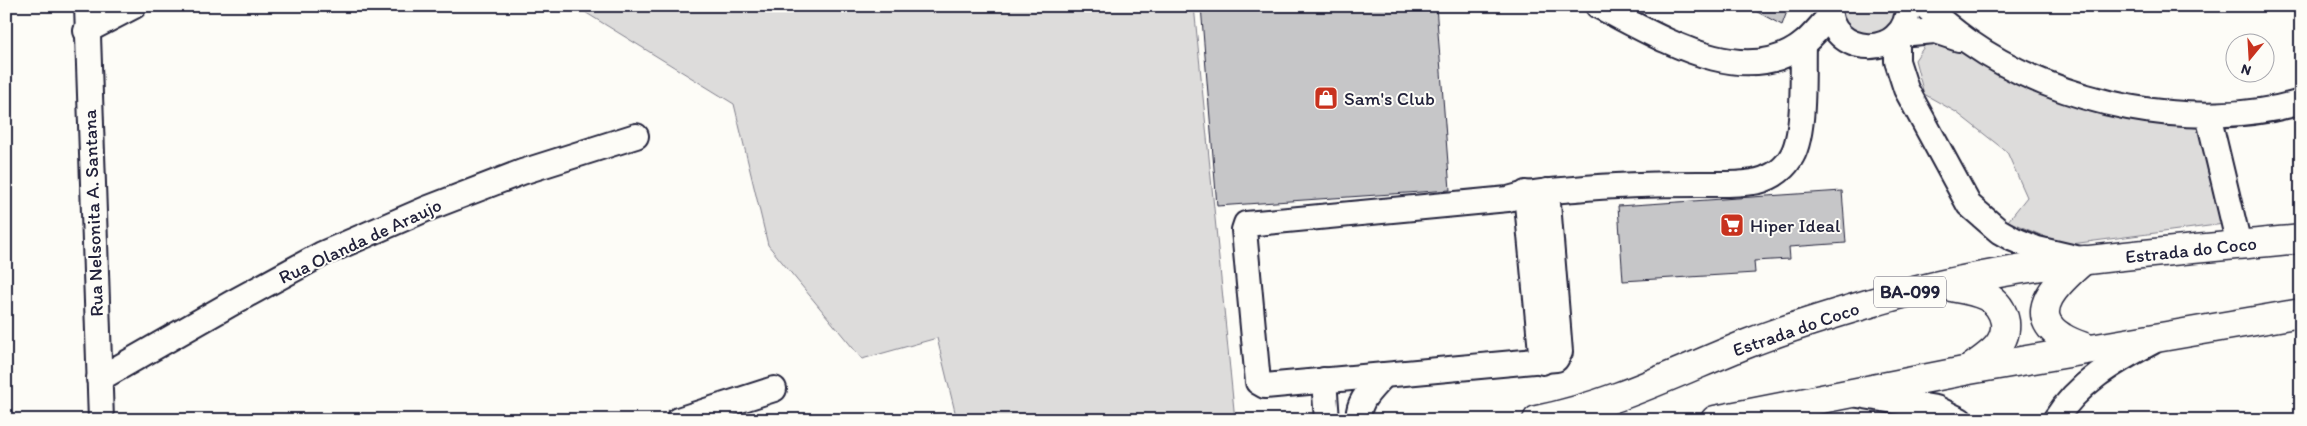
<svg xmlns="http://www.w3.org/2000/svg" width="2307" height="426" viewBox="0 0 2307 426" font-family="Itim,sans-serif">
<rect width="100%" height="100%" fill="#fdfcf7"/>
<filter id="ink" filterUnits="userSpaceOnUse"><feTurbulence type="fractalNoise" baseFrequency=".02" numOctaves="2"/><feDisplacementMap in="SourceGraphic" scale="10" xChannelSelector="R" yChannelSelector="G"/><feConvolveMatrix kernelMatrix="1 2 1 2 8 2 1 2 1" color-interpolation-filters="sRGB"/></filter>
<g filter="url(#ink)">
<g fill="#dddcdb" stroke="#807f8b">
<polygon points="575,6 1194,6 1235,420 957,420 937,338 862,359 768,245 734,104"/>
<polygon points="1841,6 1898,6 1895,23 1876,37 1852,32 1842,19"/>
<polygon points="1928,41 1949,45 2027,90 2123,118 2203,129 2224,224 2064,245 2008,221 2027,197 2007,152 1956,112 1924,94 1915,60"/>
</g>
<g fill="#c6c6c8" stroke="#22223b">
<polygon points="1201,6 1436,6 1450,190 1217,206"/>
<polygon points="1746,6 1789,6 1782,25"/>
<polygon points="1842,191 1846,243 1789,247 1790,259 1754,261 1755,273 1623,281 1618,206"/>
</g>
<g fill="none" stroke-linecap="round" stroke-linejoin="round">
<g stroke="#22223b" stroke-width="28">
<g id="minor">
<polyline points="87,6 101,420"/>
<path d="M1598 6C1655 34 1742 92 1803 44 1813 36 1821 25 1830 16"/>
<path d="M1829 6C1828 58 1908 61 1908 6"/>
<path d="M1925 6C1939 19 1954 31 1969 42 2058 105 2196 133 2301 102"/>
<polyline points="86,31 134,6"/>
<polyline points="1899,34 1935,31 1959,39"/>
<polyline points="1897,35 1897,61 1906,89 1969,205 1999,231 2013,239 2037,249 2080,259"/>
<polyline points="2208,115 2239,245"/>
<path d="M1547 191 1560 352 1556 359 1265 386 1258 382 1244 230 1246 224 1508 199C1530 192 1552 191 1575 189 1616 185 1658 184 1700 184 1717 184 1735 185 1753 182 1767 180 1782 172 1790 159 1806 137 1802 72 1803 44"/>
<polyline points="1526,193 1542,362"/>
<polyline points="99,379 232,303 322,254 426,209 522,172 636,136"/>
<polyline points="1324,380 1327,420"/>
<polyline points="1858,395 1936,408 1960,420"/>
<polyline points="678,420 774,389"/>
<path d="M1359 420C1356 401 1373 388 1384 375"/>
<path d="M2055 420C2078 383 2114 362 2152 342"/>
</g>
</g>
<g stroke="#22223b" stroke-width="31">
<g id="highway">
<path d="M2084 260C2062 279 2022 312 2062 337 2069 342 2079 345 2087 348"/>
<path d="M1951 287C1974 291 2000 294 2005 322 2006 331 2003 340 1997 347 1990 355 1979 362 1970 369"/>
<path d="M1537 420C1612 405 1679 371 1749 343 1792 326 1837 313 1881 300 2017 260 2161 253 2301 239"/>
<polyline points="1715,420 1969,370 2301,313"/>
</g>
</g>
<use href="#minor" stroke="#fdfcf7" stroke-width="24"/>
<use href="#highway" stroke="#fdfcf7" stroke-width="28"/>
</g>
</g>
<defs>
<g id="shop-square" transform="scale(1.25)"><rect x="-9" y="-9" width="18" height="18" rx="4" fill="#c8321e" stroke="#fdfcf7"/><path d="M-5-2.5h2.3a2.7 3.5 0 0 1 5.4 0H5L5.5 6h-11ZM-1.5-2.5h3a1.5 2.3 0 0 0-3 0Z" fill="#fff"/></g>
<g id="supermarket-square" transform="scale(1.25)"><rect x="-9" y="-9" width="18" height="18" rx="4" fill="#c8321e" stroke="#fdfcf7"/><path d="M-6-5.5h2.5l.6 2H6L4.5 2H-2.5L-4.4-4H-6ZM-1.5 3.2a1.3 1.3 0 1 0 .1 0ZM3 3.2a1.3 1.3 0 1 0 .1 0Z" fill="#fff"/></g>
</defs>
<g fill-rule="evenodd">
<use href="#shop-square" x="1326" y="98"/>
<use href="#supermarket-square" x="1732" y="225"/>
</g>
<g text-anchor="middle" dominant-baseline="central" stroke-width="4" stroke-linejoin="round" paint-order="stroke">
<rect fill="#fdfcf7" stroke="#646373" stroke-width="1" x="1874" y="276.5" width="72" height="31" rx="4"/>
<g font-size="18" font-weight="bold" fill="#22223b">
<text x="1910" y="292">BA-099</text>
</g>
<g font-size="19" fill="#22223b" stroke="#fdfcf7" text-anchor="start">
<text x="1344" y="98">Sam's Club</text>
<text x="1750" y="225">Hiper Ideal</text>
</g>
<g font-size="19" fill="#22223b" stroke="#fdfcf7">
<text transform="translate(93 213) rotate(-92)">Rua Nelsonita A. Santana</text>
<text transform="translate(360 241) rotate(-25)">Rua Olanda de Araujo</text>
<text transform="translate(2191 250) rotate(-6)">Estrada do Coco</text>
<text transform="translate(1796 329) rotate(-19)">Estrada do Coco</text>
</g>
</g>
<rect width="2307" height="426" fill="none" stroke="#fdfcf7" stroke-width="25"/>
<rect x="12" y="12" width="2282" height="401" fill="none" stroke="#22223b" stroke-width="2" filter="url(#ink)"/>
<g transform="translate(2250 58) rotate(198)"><circle r="24" fill="#fdfcf7" stroke="#a5a5ac"/>
<path d="M0-4L9 19L0 12L-9 19Z" fill="#c8321e"/>
<text y="-8" font-size="14" font-weight="bold" text-anchor="middle" fill="#22223b">N</text>
</g>
</svg>
